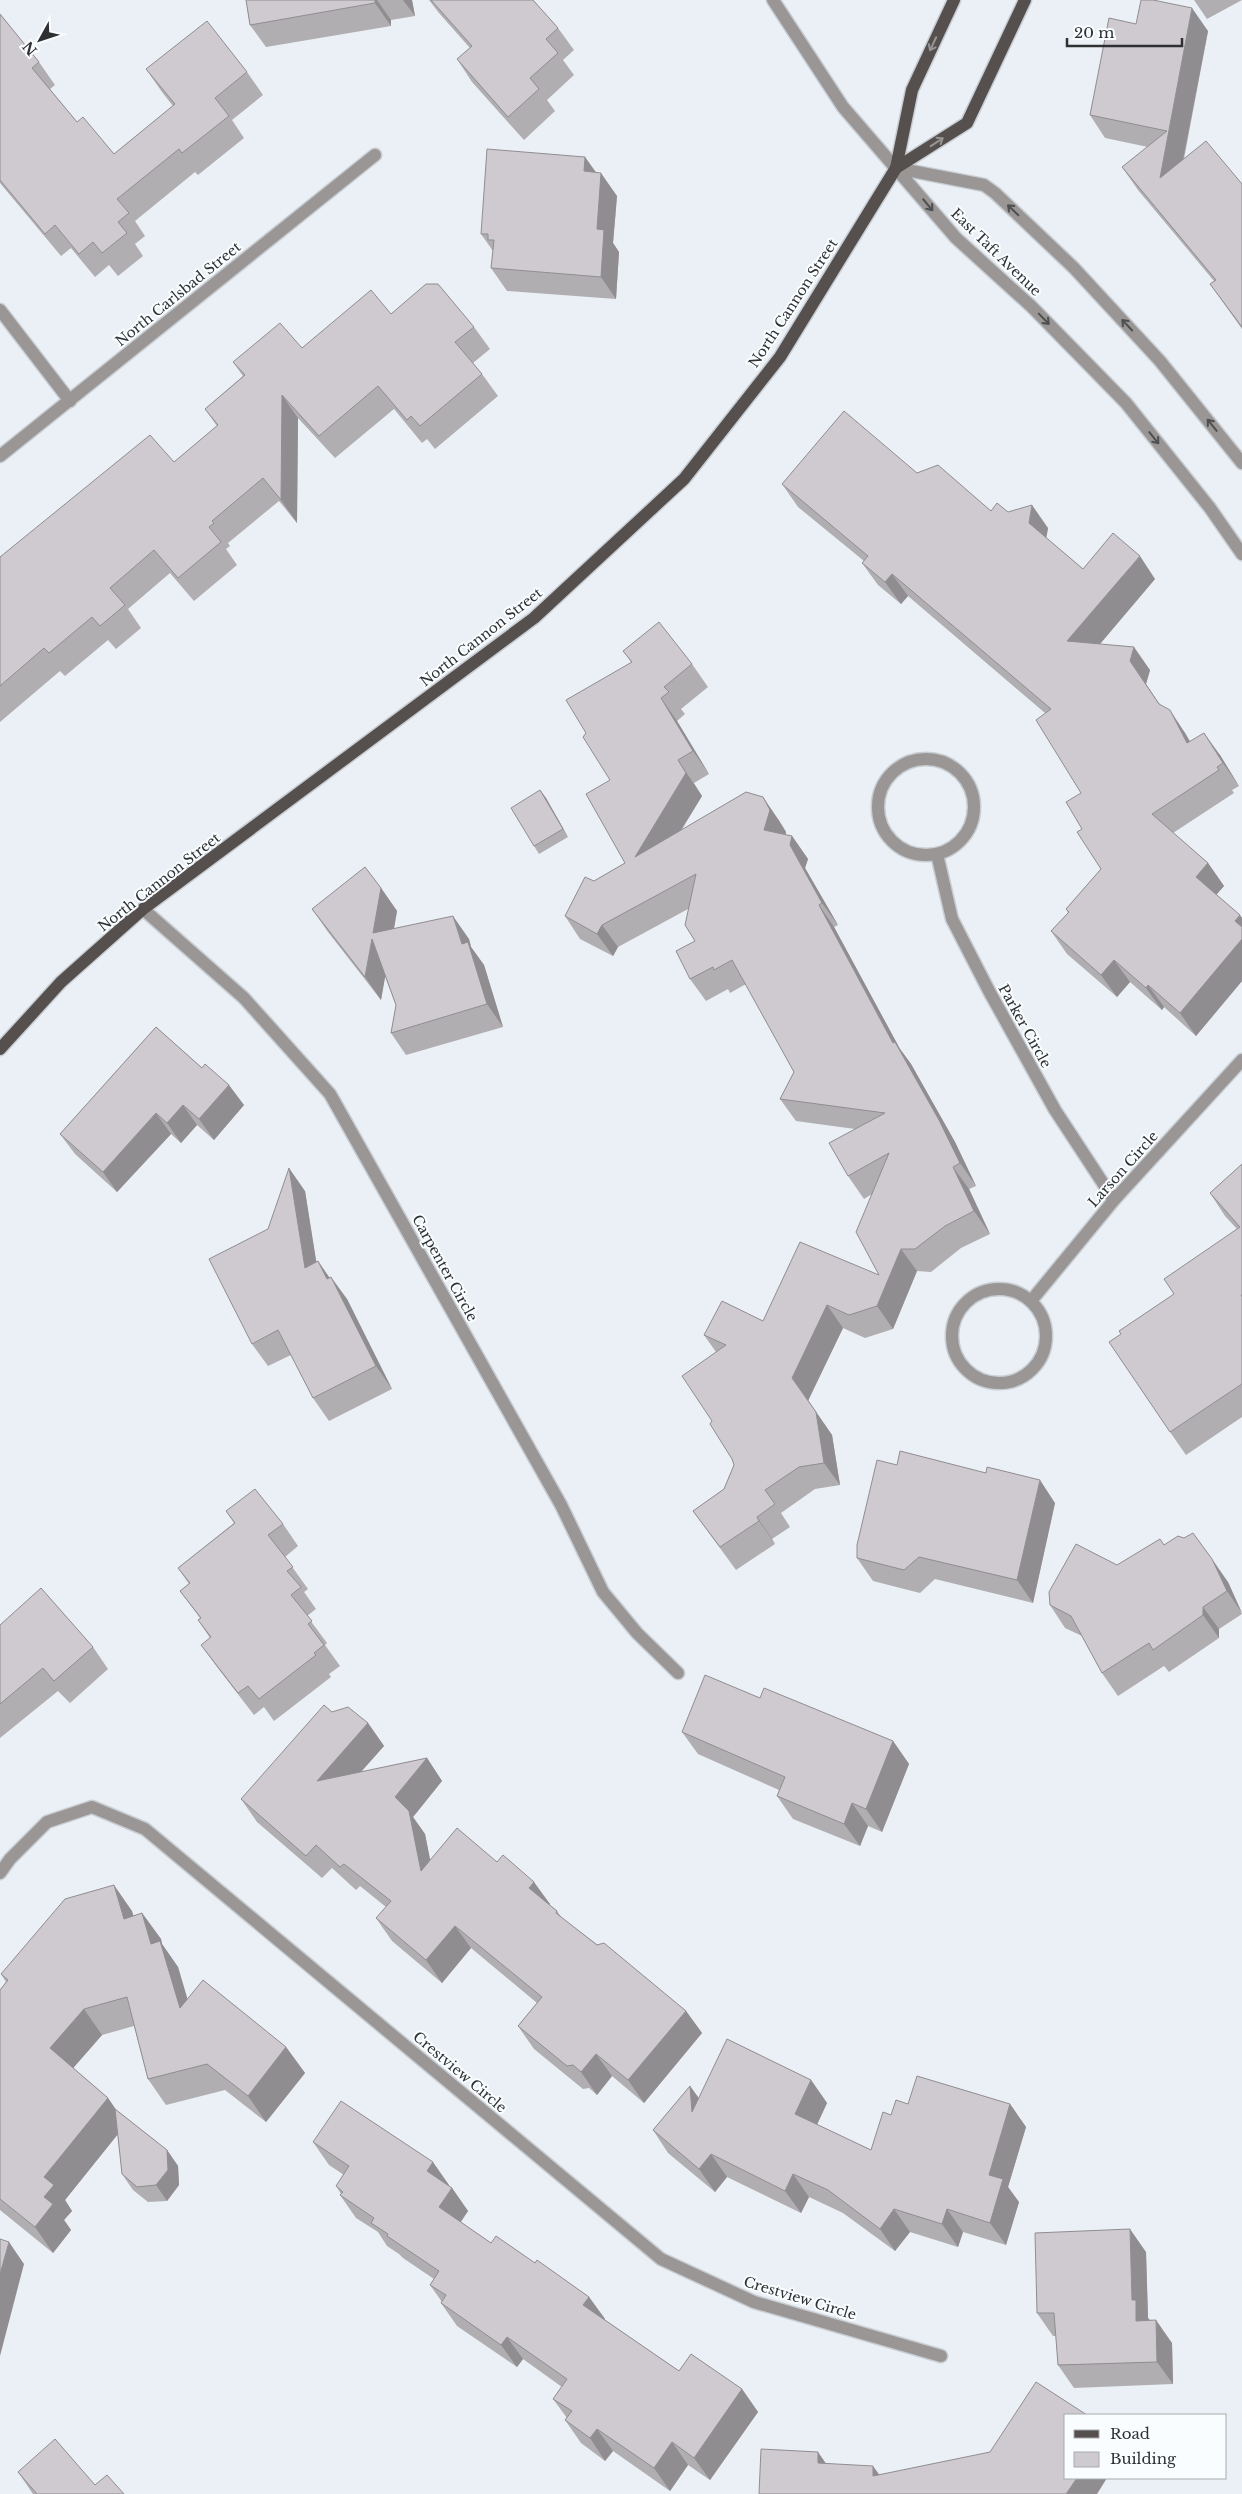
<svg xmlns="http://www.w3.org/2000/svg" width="1242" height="2494" viewBox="0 0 1242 2494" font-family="'Libre Baskerville',serif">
<rect width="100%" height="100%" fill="#eaf0f5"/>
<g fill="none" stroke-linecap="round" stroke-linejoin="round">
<g stroke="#c8cdd2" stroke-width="15">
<g id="minor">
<polyline points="773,0 843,107 956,238 1032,307 1126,403 1210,508 1242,554"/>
<polyline points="896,168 984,185 995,193 1074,268 1160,361 1242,463"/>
<polyline points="0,310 70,401"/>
<polyline points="0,456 375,155"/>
<circle cx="926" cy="807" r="48"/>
<polyline points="937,854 952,919 989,991 1055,1110 1114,1200"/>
<polyline points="143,909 244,998 330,1094 561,1505 603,1592 637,1633 678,1673"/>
<circle cx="999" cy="1336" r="47"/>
<polyline points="1031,1301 1114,1200 1242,1060"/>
<polyline points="0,1873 10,1859 47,1822 92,1807 145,1829 661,2259 754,2302 941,2356"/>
</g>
</g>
<g stroke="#c8cdd2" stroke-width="15">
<g id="major">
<polyline points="896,168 967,123 1025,0"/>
<polyline points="0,1049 61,982 143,909 534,618 684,479 780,357 896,168 912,90 954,0"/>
</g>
</g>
<use href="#minor" stroke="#9a9696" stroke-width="12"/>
<use href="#major" stroke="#554f4e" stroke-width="12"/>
</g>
<g fill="#b1aeb2">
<polygon points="246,0 412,0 415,16 391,20 391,26 266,47 250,25"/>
<polygon points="429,0 533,0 558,28 574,50 563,60 574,75 547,100 555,111 524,140 472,82 457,59 470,48 439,13"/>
<polygon points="1194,0 1242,0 1207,19"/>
<polygon points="0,14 39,62 55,85 50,89 77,122 114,154 173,106 162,92 146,69 247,72 263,95 232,120 244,138 198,175 195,172 135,221 145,236 135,244 143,256 118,276 109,265 95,277 71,248 61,256 0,183"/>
<polygon points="1136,24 1208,31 1184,159 1242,184 1242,329 1210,284 1214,281 1138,190 1122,167 1148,147 1105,138 1090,115"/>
<polygon points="585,157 596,172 617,196 613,243 619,252 616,299 507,291 491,268 493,251 481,234"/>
<polygon points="391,314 474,327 490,349 473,363 482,374 498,396 435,449 427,439 422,443 394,409 335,458 298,418 297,523 279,501 228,543 230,546 226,549 237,565 194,601 170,573 128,609 141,628 116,649 108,640 65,676 60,671 0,722 0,557 174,462 217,426 205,409 243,376 233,362 302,348"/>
<polygon points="917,473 991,511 1008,512 1048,528 1046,538 1083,569 1155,579 1100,644 1150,670 1146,684 1160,705 1185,733 1190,741 1220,755 1239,786 1232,790 1234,793 1173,833 1208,863 1224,886 1216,894 1242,918 1242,981 1196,1036 1164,1007 1162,1010 1130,982 1117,997 1067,954 1051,931 1068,913 1066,909 1101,869 1082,829 1081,793 1045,713 908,596 901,604 878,585 862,563 864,561 798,507 782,484"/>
<polygon points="623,651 692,664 708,687 681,709 685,714 677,721 709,774 694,783 702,796 681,831 778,819 786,832 786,835 792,836 808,859 805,868 838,925 834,927 900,1049 911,1064 955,1142 976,1186 969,1189 990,1234 961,1248 931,1272 917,1271 893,1329 865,1338 843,1328 808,1400 832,1435 840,1485 815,1489 781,1513 790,1527 772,1539 775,1544 736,1570 693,1511 724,1489 734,1465 732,1459 712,1421 716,1352 704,1335 763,1321 879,1275 872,1194 864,1199 848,1176 855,1129 796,1121 780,1099 794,1072 746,984 730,993 728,989 706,1001 690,979 695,941 688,909 618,947 613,956 580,939 565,916 594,881 625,863 610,780 631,662"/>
<polygon points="540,790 546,798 568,837 539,854 534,846"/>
<polygon points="381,888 397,911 394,929 469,939 471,947 484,965 503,1027 406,1055 391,1033 396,1005 385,976 381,1000 328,932 312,909"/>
<polygon points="156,1027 244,1105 214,1140 197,1125 181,1143 171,1134 117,1192 75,1154 60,1134"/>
<polygon points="1242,1164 1242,1417 1186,1455 1170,1432 1121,1334 1174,1294 1237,1229 1225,1216 1210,1193"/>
<polygon points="305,1191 316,1262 318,1261 329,1278 347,1299 392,1389 329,1421 313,1398 291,1355 268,1366 252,1344 268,1229"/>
<polygon points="1055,1503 1033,1603 935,1579 920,1593 873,1581 857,1558"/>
<polygon points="226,1511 283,1524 298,1546 285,1557 308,1589 304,1592 316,1609 307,1616 327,1643 325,1645 340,1666 329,1674 331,1677 274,1721 264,1707 254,1715 217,1667 201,1645 210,1638 198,1620 200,1618 180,1591 189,1584 178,1568 234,1523"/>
<polygon points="1164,1545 1228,1582 1242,1614 1219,1629 1219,1638 1169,1672 1164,1666 1118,1696 1102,1673 1082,1636 1065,1628 1050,1605 1117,1565"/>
<polygon points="0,1625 93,1647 108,1669 70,1703 58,1691 0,1738"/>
<polygon points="760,1698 893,1741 909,1764 882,1832 868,1826 860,1846 793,1819 777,1796 779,1790 698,1754 682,1732"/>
<polygon points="332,1712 368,1723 384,1746 361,1772 427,1758 442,1781 413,1817 425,1834 430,1860 497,1862 550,1904 550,1905 557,1911 562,1918 686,2011 702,2033 644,2103 612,2076 597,2095 589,2088 583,2089 534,2049 518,2026 537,2003 471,1948 442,1983 392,1941 376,1918 386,1907 360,1886 356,1890 332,1868 322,1878 257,1822 241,1799"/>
<polygon points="132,1911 133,1916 142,1913 161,1939 162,1944 178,1967 187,1999 286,2047 305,2073 266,2122 225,2090 166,2105 148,2079 134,2026 102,2035 73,2068 108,2098 115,2109 167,2150 178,2166 179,2185 167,2201 148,2202 133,2190 122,2174 118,2134 65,2200 72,2211 64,2220 71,2230 53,2253 0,2210 0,1990 6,1982 1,1974"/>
<polygon points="811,2080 827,2103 817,2125 871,2150 891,2115 908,2104 1010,2104 1026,2127 1008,2187 1019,2202 1006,2245 963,2232 958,2247 910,2232 895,2251 843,2213 809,2197 801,2213 727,2177 715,2192 668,2153 653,2130 690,2086 699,2099"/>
<polygon points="313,2142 449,2185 449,2186 452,2188 468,2211 461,2222 491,2243 535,2263 589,2297 605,2319 605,2320 679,2371 742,2389 758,2412 710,2480 688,2465 670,2491 613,2451 605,2461 581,2443 565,2420 567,2418 553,2399 562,2387 523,2359 517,2367 457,2326 441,2303 442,2302 430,2285 434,2279 403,2258 399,2254 387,2246 378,2232 356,2218 340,2195 341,2194 336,2186 344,2175 329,2165"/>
<polygon points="1146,2252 1148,2318 1172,2343 1173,2384 1074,2388 1058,2365 1056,2336 1053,2336 1037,2313"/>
<polygon points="18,2472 95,2485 124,2494 33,2494"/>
</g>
<g fill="#908d91">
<polygon points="375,0 377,0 391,20 391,26 375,3"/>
<polygon points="403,0 412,0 415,16"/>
<polygon points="1192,8 1208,31 1175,201 1160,178"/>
<polygon points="585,157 600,179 601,173 617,196 613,243 619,252 616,299 601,277 597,229 584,171"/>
<polygon points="282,395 298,418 297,523 281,500"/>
<polygon points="1032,505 1048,528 1045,546 1029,523"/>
<polygon points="1140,556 1155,579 1083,664 1067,641"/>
<polygon points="892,574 908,596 901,604 885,582"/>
<polygon points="1134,647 1150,670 1146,684 1175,727 1130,661"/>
<polygon points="661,698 677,721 709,774 693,751"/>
<polygon points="1170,710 1185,733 1203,766 1187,743"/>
<polygon points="1204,733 1220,755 1239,786 1223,763"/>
<polygon points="678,760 702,796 650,880 635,857"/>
<polygon points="540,790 546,798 568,837 563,829"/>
<polygon points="763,797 778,819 786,832 779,853 764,830"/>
<polygon points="792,836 808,859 805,868 838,925 822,903 790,845"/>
<polygon points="1208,863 1224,886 1212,900 1196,877"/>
<polygon points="381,888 397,911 389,956 373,933"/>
<polygon points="819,905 834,927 900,1049 911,1064 955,1142 976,1186 960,1163 893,1043"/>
<polygon points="1240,915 1242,918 1242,931 1235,921"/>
<polygon points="453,916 469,939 471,947 484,965 503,1027 487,1004 462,944"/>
<polygon points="602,925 618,947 613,956 597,934"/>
<polygon points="372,939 388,961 381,1000 365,977"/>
<polygon points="1242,939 1242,981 1196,1036 1180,1013"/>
<polygon points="1114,960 1130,982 1117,997 1101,975"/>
<polygon points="1148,985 1164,1007 1162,1010 1146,988"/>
<polygon points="229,1085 244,1105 214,1140 199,1119"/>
<polygon points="183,1105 197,1125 181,1143 167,1123"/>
<polygon points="156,1113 171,1134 117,1192 103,1172"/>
<polygon points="953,1167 969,1189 990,1234 974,1211"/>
<polygon points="289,1168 305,1191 321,1291 305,1268"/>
<polygon points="901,1249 917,1271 893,1329 877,1306"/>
<polygon points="318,1261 334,1284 327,1279"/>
<polygon points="331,1277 347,1299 392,1389 376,1366"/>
<polygon points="827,1305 843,1328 808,1401 792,1378"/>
<polygon points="816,1412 832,1435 840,1485 824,1463"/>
<polygon points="1040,1480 1055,1503 1033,1603 1017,1580"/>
<polygon points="757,1517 772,1539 775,1544 759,1521"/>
<polygon points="1212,1559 1228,1582 1242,1613 1227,1591"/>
<polygon points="1203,1607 1219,1629 1219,1638 1203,1615"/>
<polygon points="368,1723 384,1746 333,1803 317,1781"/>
<polygon points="893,1741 909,1764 882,1832 866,1809"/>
<polygon points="427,1758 442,1781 413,1817 425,1834 437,1894 421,1871 395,1797"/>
<polygon points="852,1803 868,1826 860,1846 844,1824"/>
<polygon points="534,1882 550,1904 545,1910 529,1888"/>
<polygon points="114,1885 132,1911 142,1945 124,1919"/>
<polygon points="142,1913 161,1939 162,1944 178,1967 198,2034 180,2008 151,1944"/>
<polygon points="455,1926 471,1948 442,1983 426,1960"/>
<polygon points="84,2009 102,2035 68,2074 50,2048"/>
<polygon points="686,2011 702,2033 644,2103 628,2080"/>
<polygon points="286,2047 305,2073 266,2122 248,2096"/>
<polygon points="596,2054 612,2076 597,2095 581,2072"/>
<polygon points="811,2080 827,2103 811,2137 795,2114"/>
<polygon points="690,2086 706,2108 692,2112"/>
<polygon points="108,2098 126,2124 65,2200 72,2211 64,2220 71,2230 53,2253 35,2227 44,2177"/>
<polygon points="1010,2104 1026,2127 1008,2187 1019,2202 1006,2245 990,2223 989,2175"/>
<polygon points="167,2150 178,2166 179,2185 167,2201 156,2185"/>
<polygon points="711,2154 727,2177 715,2192 699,2169"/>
<polygon points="433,2162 449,2185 443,2194 427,2171"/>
<polygon points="793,2174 809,2197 801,2213 785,2191"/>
<polygon points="452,2188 468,2211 455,2230 439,2207"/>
<polygon points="894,2209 910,2232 895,2251 880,2229"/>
<polygon points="947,2209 963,2232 958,2247 942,2224"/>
<polygon points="1130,2229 1146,2252 1148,2318 1152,2323 1136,2321 1132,2300"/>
<polygon points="9,2242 24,2264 0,2356 0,2274"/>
<polygon points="589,2297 605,2319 599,2328 583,2305"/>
<polygon points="1156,2320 1172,2343 1173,2384 1157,2362"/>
<polygon points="507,2337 523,2359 517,2367 501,2345"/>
<polygon points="742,2389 758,2412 710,2480 694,2458"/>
<polygon points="597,2429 613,2451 605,2461 590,2438"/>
<polygon points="672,2442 688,2465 670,2491 654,2468"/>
<polygon points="818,2452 834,2475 818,2463"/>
<polygon points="873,2466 889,2488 873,2476"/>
<polygon points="1077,2478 1107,2478 1097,2494 1066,2494"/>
</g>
<g fill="#cecacf" stroke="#908d91">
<polygon points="246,0 375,0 375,3 250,25"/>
<polygon points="431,0 533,0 558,28 546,39 558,53 530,78 539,89 508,117 457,59 472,46"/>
<polygon points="1141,0 1153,0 1192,8 1160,178 1206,141 1242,184 1242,327 1210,284 1216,280 1122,167 1167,131 1090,115 1109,18 1136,24"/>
<polygon points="0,14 39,62 32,68 77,122 83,117 114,154 175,104 146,69 207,21 247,72 215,98 229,116 182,153 179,149 117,199 129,213 118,222 127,233 102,253 93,242 79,254 55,225 45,234 0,180"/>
<polygon points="487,149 585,157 584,171 601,173 597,229 604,230 601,277 491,268 494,240 488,240 488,234 481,234"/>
<polygon points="426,284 438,284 474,327 455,342 482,374 420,426 411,416 407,420 378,386 319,436 282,395 281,500 263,478 212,521 214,523 209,527 221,542 178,578 154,550 110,588 125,605 100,626 92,617 49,653 44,648 0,686 0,557 150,435 174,462 218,425 205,409 245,375 233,362 280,323 302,348 371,290 391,314"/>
<polygon points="844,411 917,473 938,465 991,511 997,503 1008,512 1032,505 1029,523 1083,569 1113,533 1140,556 1067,641 1134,647 1130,661 1159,704 1170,710 1187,743 1204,733 1223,763 1217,767 1219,770 1152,814 1208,863 1196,877 1240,915 1235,921 1242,927 1242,939 1180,1013 1148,985 1146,988 1114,960 1101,975 1051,931 1069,912 1066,909 1101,869 1077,832 1082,829 1066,802 1081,793 1036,720 1051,709 892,574 885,582 862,563 868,556 782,484"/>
<polygon points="659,622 692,664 664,687 669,692 661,698 693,751 678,760 686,773 635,857 746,792 763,797 770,810 764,830 792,836 790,845 822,903 819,905 893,1043 895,1042 939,1120 960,1163 953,1167 974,1211 945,1226 915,1249 901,1249 877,1306 849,1315 827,1305 792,1378 816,1412 824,1463 799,1467 765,1490 775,1504 757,1517 759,1521 720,1547 693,1511 724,1489 734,1465 732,1459 710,1424 712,1421 682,1376 726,1345 704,1335 722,1301 763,1321 800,1242 879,1275 856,1232 889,1153 848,1176 829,1143 885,1113 780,1099 794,1072 732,960 714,970 713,967 690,979 676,951 695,941 685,925 696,874 602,925 597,934 565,916 585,877 594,881 625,863 586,794 610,780 583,737 586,733 566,700 632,662 623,651"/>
<polygon points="540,790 563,829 534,846 511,808"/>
<polygon points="365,867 381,888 373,933 453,916 462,944 468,942 487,1004 391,1033 396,1005 372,939 365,977 312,909"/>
<polygon points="156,1027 202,1068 205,1064 229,1085 199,1119 183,1105 167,1123 156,1113 103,1172 60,1134"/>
<polygon points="1242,1164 1242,1295 1241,1295 1242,1297 1242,1384 1170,1432 1109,1342 1121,1334 1119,1331 1174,1294 1164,1279 1240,1227 1210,1193"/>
<polygon points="289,1168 305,1268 318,1261 327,1279 331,1277 376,1366 313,1398 278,1330 252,1344 209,1259 268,1229"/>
<polygon points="900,1451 986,1473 987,1467 1040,1480 1017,1580 919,1557 904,1570 857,1558 857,1545 877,1460 897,1465"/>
<polygon points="255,1489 283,1524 268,1535 293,1567 287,1571 301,1587 291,1595 312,1621 308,1624 324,1645 314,1653 316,1655 259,1699 248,1686 238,1693 201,1645 211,1637 198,1620 201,1618 180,1591 190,1583 178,1568 235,1523 226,1511"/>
<polygon points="1193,1533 1212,1559 1227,1591 1203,1607 1203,1615 1153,1650 1149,1643 1102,1673 1071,1616 1050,1605 1049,1592 1076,1544 1117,1565 1160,1539 1164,1545 1178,1536 1184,1538"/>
<polygon points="41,1588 93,1647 54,1681 43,1668 0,1704 0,1625"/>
<polygon points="705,1675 760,1698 764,1688 893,1741 866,1809 852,1803 844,1824 777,1796 785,1777 682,1732"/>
<polygon points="324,1705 332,1712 348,1707 368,1723 317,1781 427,1758 395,1797 409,1811 421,1871 457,1828 497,1862 503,1855 534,1882 529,1888 557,1911 556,1913 597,1945 604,1943 686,2011 628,2080 596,2054 581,2072 573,2065 567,2066 518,2026 542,1997 455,1926 426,1960 376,1918 391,1901 344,1864 340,1867 316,1845 306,1856 241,1799"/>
<polygon points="114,1885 124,1919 142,1913 151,1944 160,1941 180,2008 203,1980 286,2047 248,2096 207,2064 148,2079 127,1997 84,2009 50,2048 108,2098 44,2177 54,2185 44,2197 53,2204 35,2227 0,2199 0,1990 8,1980 1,1974 65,1899"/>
<polygon points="727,2039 811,2080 795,2114 871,2150 883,2112 891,2115 896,2100 908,2104 917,2076 1010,2104 989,2175 1003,2179 990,2223 947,2209 942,2224 894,2209 880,2229 828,2190 793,2174 785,2191 711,2154 699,2169 653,2130 690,2086 692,2112"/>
<polygon points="341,2101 433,2162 427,2171 452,2188 439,2207 491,2243 496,2236 535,2263 537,2260 589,2297 583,2305 679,2371 691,2354 742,2389 694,2458 672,2442 654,2468 597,2429 590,2438 565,2420 572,2411 553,2399 567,2379 507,2337 501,2345 441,2303 446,2295 430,2285 439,2271 387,2236 388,2234 371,2223 374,2218 340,2195 343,2192 336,2186 349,2166 313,2142"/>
<polygon points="115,2109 167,2150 168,2170 156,2185 137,2187 122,2174"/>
<polygon points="1130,2229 1132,2300 1136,2300 1136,2321 1156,2320 1157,2362 1058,2365 1054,2313 1037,2313 1035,2233"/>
<polygon points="0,2239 9,2242 0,2274"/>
<polygon points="1036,2382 1087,2415 1066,2415 1066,2478 1077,2478 1066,2494 759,2494 761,2449 818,2452 818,2463 873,2466 873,2476 990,2452"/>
<polygon points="55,2439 95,2485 107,2475 124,2494 37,2494 18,2472"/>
</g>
<defs><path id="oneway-shaft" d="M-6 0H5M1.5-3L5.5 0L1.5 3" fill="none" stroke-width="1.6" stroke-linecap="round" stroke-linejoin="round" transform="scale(1.25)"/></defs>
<g stroke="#979595">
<use href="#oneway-shaft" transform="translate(933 44) rotate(115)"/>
<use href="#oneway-shaft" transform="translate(937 142) rotate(-33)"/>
</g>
<g stroke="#4e4f50">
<use href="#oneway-shaft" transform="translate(928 205) rotate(50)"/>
<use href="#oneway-shaft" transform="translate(1013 210) rotate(-136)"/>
<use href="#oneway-shaft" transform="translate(1044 319) rotate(46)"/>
<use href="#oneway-shaft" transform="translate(1127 325) rotate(-133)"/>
<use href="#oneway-shaft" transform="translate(1212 425) rotate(-129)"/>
<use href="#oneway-shaft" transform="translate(1154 438) rotate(51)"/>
</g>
<g text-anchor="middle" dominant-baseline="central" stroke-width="4" stroke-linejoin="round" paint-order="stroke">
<g font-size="14" fill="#2e3032" stroke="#fafdff">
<text transform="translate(996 252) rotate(44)">East Taft Avenue</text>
<text transform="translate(178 294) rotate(-39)">North Carlsbad Street</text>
<text transform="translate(793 303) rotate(-57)">North Cannon Street</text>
<text transform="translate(481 637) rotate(-38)">North Cannon Street</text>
<text transform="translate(159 882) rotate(-38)">North Cannon Street</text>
<text transform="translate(1025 1026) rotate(61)">Parker Circle</text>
<text transform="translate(1123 1169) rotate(-48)">Larson Circle</text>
<text transform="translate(445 1268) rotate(61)">Carpenter Circle</text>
<text transform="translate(460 2072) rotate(40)">Crestview Circle</text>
<text transform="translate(800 2298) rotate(17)">Crestview Circle</text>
</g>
</g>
<rect x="1064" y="2414" width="162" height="65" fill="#fafdff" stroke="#a8abad"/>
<rect x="1074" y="2430" width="25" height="8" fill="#554f4e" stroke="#a8abad"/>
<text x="1110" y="2439" font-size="15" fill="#2e3032">Road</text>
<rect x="1074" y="2452" width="25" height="15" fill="#cecacf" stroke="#a8abad"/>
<text x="1110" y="2464" font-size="15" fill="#2e3032">Building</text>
<g transform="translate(40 40) rotate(230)" stroke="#fafdff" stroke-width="4" paint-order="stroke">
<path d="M0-4L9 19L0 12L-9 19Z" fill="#2e3032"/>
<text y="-8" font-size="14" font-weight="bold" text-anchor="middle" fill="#2e3032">N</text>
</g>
<path d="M1067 38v8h115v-8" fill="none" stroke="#2e3032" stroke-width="2.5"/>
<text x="1074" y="38" font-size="15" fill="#2e3032" stroke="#fafdff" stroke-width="4" paint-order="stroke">20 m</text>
</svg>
